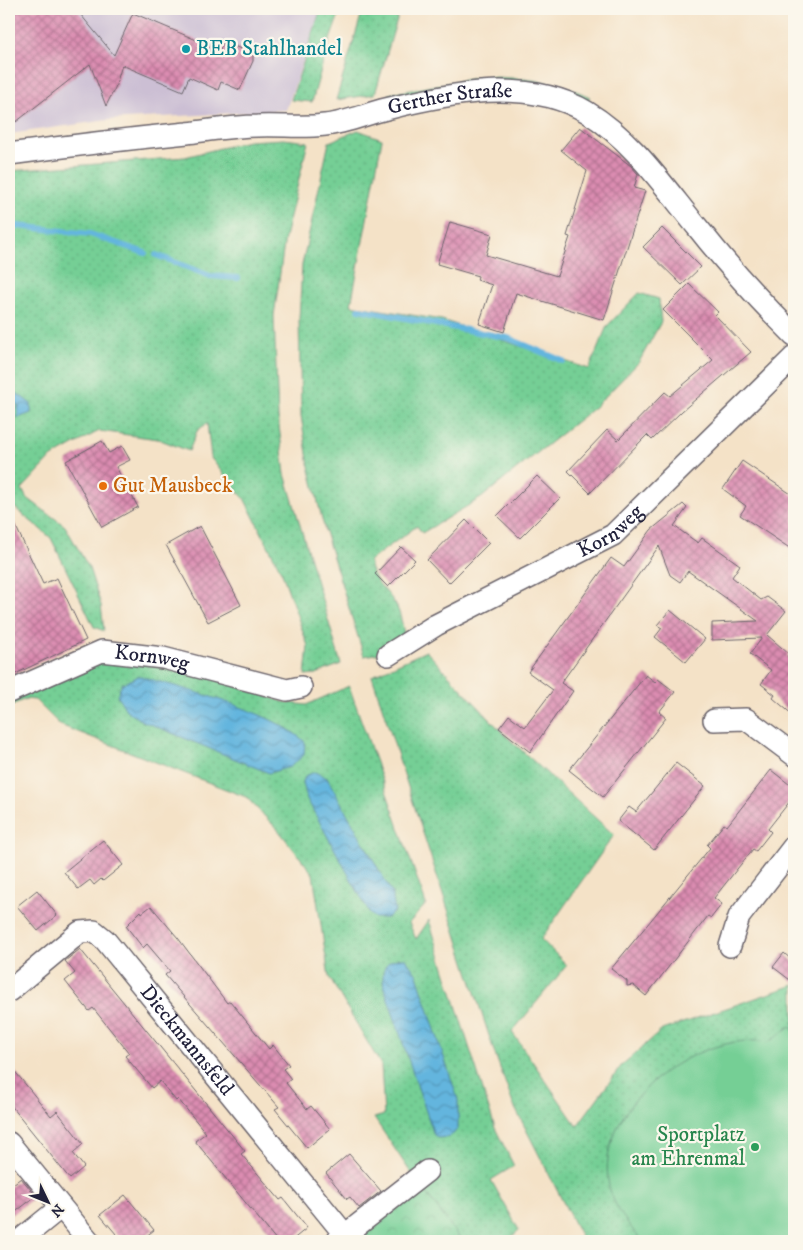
<svg xmlns="http://www.w3.org/2000/svg" width="803" height="1250" viewBox="0 0 803 1250" font-family="'IM FELL DW Pica',serif">
<defs>
<pattern id="grass-dots" width="8" height="8" patternUnits="userSpaceOnUse" patternTransform="scale(1.25)"><rect width="8" height="8" fill="#75cf95"/><path d="M2 2h.1M6 6h.1" fill="none" stroke="#65b181" stroke-width="1.8" stroke-linecap="round"/></pattern>
<pattern id="park-crowns" width="20" height="18" patternUnits="userSpaceOnUse" patternTransform="scale(1.25)"><rect width="20" height="18" fill="#75cf95"/><path d="M2 6a3 3 0 1 1 6 0M12 15a3 3 0 1 1 6 0" fill="none" stroke="#65b181"/></pattern>
<pattern id="water-waves" width="16" height="10" patternUnits="userSpaceOnUse" patternTransform="scale(1.25)"><rect width="16" height="10" fill="#63b5de"/><path d="M0 5q4-4 8 0t8 0" fill="none" stroke="#5193b5"/></pattern>
<pattern id="building-cross-hatch" width="8" height="8" patternUnits="userSpaceOnUse" patternTransform="scale(1.25)"><rect width="8" height="8" fill="#db8cb1"/><path d="M0 0l8 8M0 8l8-8" fill="none" stroke="#b17291"/></pattern>
</defs>
<rect width="100%" height="100%" fill="#fbf7ec"/>
<filter id="ink" filterUnits="userSpaceOnUse"><feTurbulence type="fractalNoise" baseFrequency=".02" numOctaves="2"/><feDisplacementMap in="SourceGraphic" scale="10" xChannelSelector="R" yChannelSelector="G"/><feConvolveMatrix kernelMatrix="1 2 1 2 8 2 1 2 1" color-interpolation-filters="sRGB"/></filter>
<filter id="wash" filterUnits="userSpaceOnUse"><feTurbulence type="fractalNoise" baseFrequency=".0096" numOctaves="4" result="noise"/><feDisplacementMap in="SourceGraphic" scale="20" xChannelSelector="R" yChannelSelector="G"/><feGaussianBlur stdDeviation="1.12" result="paint"/><feColorMatrix in="noise" values="0 0 0 0 0 0 0 0 0 0 0 0 0 0 0 0 0 1.4 0 .05"/><feComposite in="paint" operator="in"/></filter>
<g filter="url(#wash)">
<rect width="100%" height="100%" fill="#f4e2c7"/>
<polygon fill="#ccbfd4" points="9,9 321,9 286,110 108,120 9,134"/>
<g fill="url(#grass-dots)" stroke="#4c7868">
<polygon points="321,9 341,9 327,48 312,102 291,100"/>
<polygon points="363,9 400,9 375,94 336,100"/>
<path d="M481 77C518 77 556 80 590 97L587 101 568 91 503 81 452 85 389 98V94Z"/>
<path d="M358 130 382 139 351 305 442 320 589 369 607 326 639 293 659 299 661 322 639 362 596 406 481 498 422 533 417 526 369 561C372 583 387 588 397 607 401 616 403 628 405 638L382 653 364 656 326 535 309 466 301 416 299 319 302 265 329 142Z"/>
<polygon points="284,139 308,142 285,237 274,316 278,418 285,474 341,664 316,674 305,675 308,646 282,573 244,498 234,488 211,458 207,423 197,431 189,451 158,439 99,431 52,457 22,489 26,497 65,526 89,568 101,605 104,631 94,627 51,538 9,503 9,171 185,157 248,141"/>
<polygon points="426,651 503,733 614,835 541,939 567,965 512,1032 577,1126 622,1065 662,1030 794,985 794,1241 583,1241 513,1104 494,1051 372,676"/>
<polygon points="100,660 137,662 212,678 284,702 306,705 349,686 426,904 409,923 416,939 429,920 495,1128 514,1166 491,1180 519,1230 507,1241 462,1241 409,1170 374,1118 384,1115 381,1065 329,977 313,874 279,831 246,797 60,725 35,700 25,699 9,707 9,700"/>
</g>
<polygon fill="url(#park-crowns)" stroke="#4c7868" points="421,1186 462,1241 363,1241 359,1236"/>
<path fill="#75cf95" stroke="#4c7868" d="M790 1026 794 1031V1241H642C628 1224 614 1208 609 1186 593 1106 696 1030 769 1042Z"/>
<g fill="url(#water-waves)" stroke="#426c8c">
<polygon points="9,387 31,404 31,413 18,418 18,405 9,400"/>
<path d="M139 676C182 688 275 712 305 742L304 755 290 767 269 773 140 720 126 710 117 695 122 684Z"/>
<polygon points="315,772 327,778 392,893 395,911 387,918 375,918 370,914 307,799 303,782 305,776"/>
<path d="M405 958 417 975 458 1100V1129L449 1137 438 1138 434 1135 384 987C381 968 384 959 405 958Z"/>
</g>
<g fill="none" stroke-linecap="round" stroke-linejoin="round">
<g stroke="#63b5de" stroke-width="6">
<polyline points="9,225 90,234 145,253"/>
<polyline points="156,255 210,276 238,278"/>
<polyline points="359,309 508,338 563,361"/>
</g>
</g>
<g id="blocks">
<g fill="url(#building-cross-hatch)">
<polygon points="9,9 76,9 114,55 133,13 220,50 224,42 253,54 253,61 240,90 221,82 218,90 189,77 183,91 122,65 115,88 106,106 90,64 16,122 9,113"/>
<polygon points="580,127 631,166 638,174 634,188 645,191 604,320 516,293 504,332 479,324 492,285 477,280 478,276 437,264 450,222 492,234 486,255 557,276 570,237 567,236 587,171 561,150"/>
<polygon points="662,228 701,267 682,285 643,247"/>
<polygon points="689,284 718,312 715,315 751,352 682,411 652,440 647,435 590,493 568,471 607,430 618,440 665,392 670,396 713,360 663,310"/>
<polygon points="102,441 109,453 122,446 130,460 116,467 138,507 102,527 66,461"/>
<polygon points="742,461 794,496 794,551 740,515 746,506 723,489"/>
<polygon points="537,476 560,498 520,538 497,516"/>
<polygon points="683,504 687,508 674,526 698,543 702,538 740,565 732,577 761,600 767,597 786,611 767,635 789,654 787,656 794,662 794,716 773,698 775,695 761,684 771,670 750,654 762,638 712,640 712,623 758,621 688,571 680,582 670,575 659,546 561,683 573,691 530,752 499,728 509,715 525,727 553,690 528,672 611,558 624,567 651,530"/>
<polygon points="9,512 43,584 57,578 86,640 9,677"/>
<polygon points="466,520 489,543 449,583 427,560"/>
<polygon points="200,526 241,605 208,622 166,545"/>
<polygon points="401,547 415,560 388,587 375,574"/>
<polygon points="670,610 705,639 686,662 655,637 662,628 657,625"/>
<polygon points="646,675 655,682 658,679 675,692 659,712 666,718 603,797 569,770"/>
<polygon points="676,763 705,786 654,850 618,821 629,807 636,812"/>
<polygon points="771,770 794,788 794,796 768,829 771,832 756,851 753,849 714,898 722,904 711,918 708,916 646,996 633,985 627,986 627,981 611,969 710,848 707,845 724,824 727,826"/>
<polygon points="103,840 123,865 103,881 101,879 94,885 90,880 78,889 64,872"/>
<polygon points="37,890 57,915 38,931 17,906"/>
<polygon points="151,906 178,938 227,1003 230,1001 269,1049 273,1045 289,1065 283,1069 291,1079 286,1083 307,1109 311,1106 330,1129 307,1148 275,1109 279,1107 165,975 170,971 147,944 143,948 126,926 141,911 142,913"/>
<polygon points="80,949 245,1151 241,1154 280,1200 283,1198 307,1228 291,1241 277,1241 195,1141 206,1133 178,1099 176,1101 160,1081 152,1088 125,1056 129,1053 93,1008 89,1011 65,981 75,973 65,961"/>
<polygon points="784,953 794,962 794,983 773,967"/>
<polygon points="9,1064 51,1116 57,1111 83,1144 73,1153 84,1167 70,1179 9,1103"/>
<polygon points="349,1154 381,1191 359,1208 350,1197 347,1199 326,1173"/>
<polygon points="21,1178 36,1196 9,1217 9,1187"/>
<polygon points="125,1195 154,1230 140,1241 122,1241 100,1215"/>
</g>
</g>
</g>
<g filter="url(#ink)">
<use href="#blocks" fill-opacity="0" stroke="#6c656c" stroke-width="1"/>
<g fill="none" stroke-linecap="round" stroke-linejoin="round">
<g stroke="#6c656c" stroke-width="24">
<g id="street">
<path id="s1" d="M9 154C68 146 127 139 187 133 211 130 235 126 258 126 281 125 303 128 325 125 346 123 366 114 386 109 450 93 527 77 587 112 633 140 665 188 698 228 728 266 760 301 794 335"/>
<path id="s2" d="M388 655 436 625 613 535 794 357"/>
<path id="s3" d="M9 692 102 651 163 658 287 690 301 687"/>
<polyline points="714,720 746,719 794,755"/>
<polyline points="730,946 739,917 794,846"/>
<path id="s4" d="M9 991 80 932 94 931 105 940 345 1235 337 1241"/>
<polyline points="9,1143 89,1241"/>
<polyline points="345,1235 427,1171"/>
<polyline points="19,1241 61,1207"/>
</g>
</g>
<use href="#street" stroke="#fff" stroke-width="21"/>
</g>
</g>
<circle fill="#0f9aa8" stroke="#fbf7ec" stroke-width="2" cx="186" cy="49" r="5"/>
<circle fill="#e8710a" stroke="#fbf7ec" stroke-width="2" cx="103" cy="486" r="5"/>
<circle fill="#2e9e5b" stroke="#fbf7ec" stroke-width="2" cx="755" cy="1147" r="5"/>
<g text-anchor="middle" dominant-baseline="central" stroke-width="4.5" stroke-linejoin="round" paint-order="stroke">
<g font-size="21" fill="#0d838f" stroke="#fbf7ec" text-anchor="start">
<text x="196" y="49">BEB Stahlhandel</text>
</g>
<g font-size="21" fill="#22223b" stroke="#fbf7ec">
<text stroke="none"><textPath href="#s1" startOffset="446">Gerther Straße</textPath></text>
<text stroke="none"><textPath href="#s2" startOffset="255">Kornweg</textPath></text>
<text stroke="none"><textPath href="#s3" startOffset="152">Kornweg</textPath></text>
<text stroke="none"><textPath href="#s4" startOffset="250">Dieckmannsfeld</textPath></text>
</g>
<g font-size="21" fill="#c56008" stroke="#fbf7ec" text-anchor="start">
<text x="113" y="486">Gut Mausbeck</text>
</g>
<g font-size="21" fill="#27864d" stroke="#fbf7ec" text-anchor="end">
<text x="745" y="1135">Sportplatz<tspan x="745" dy="24">am Ehrenmal</tspan></text>
</g>
</g>
<rect width="803" height="1250" fill="none" stroke="#fbf7ec" stroke-width="30"/>
<g transform="translate(48 1202) rotate(133)" stroke="#fbf7ec" stroke-width="4" paint-order="stroke">
<path d="M0-4L9 19L0 12L-9 19Z" fill="#22223b"/>
<text y="-8" font-size="14" font-weight="bold" text-anchor="middle" fill="#22223b">N</text>
</g>
</svg>
